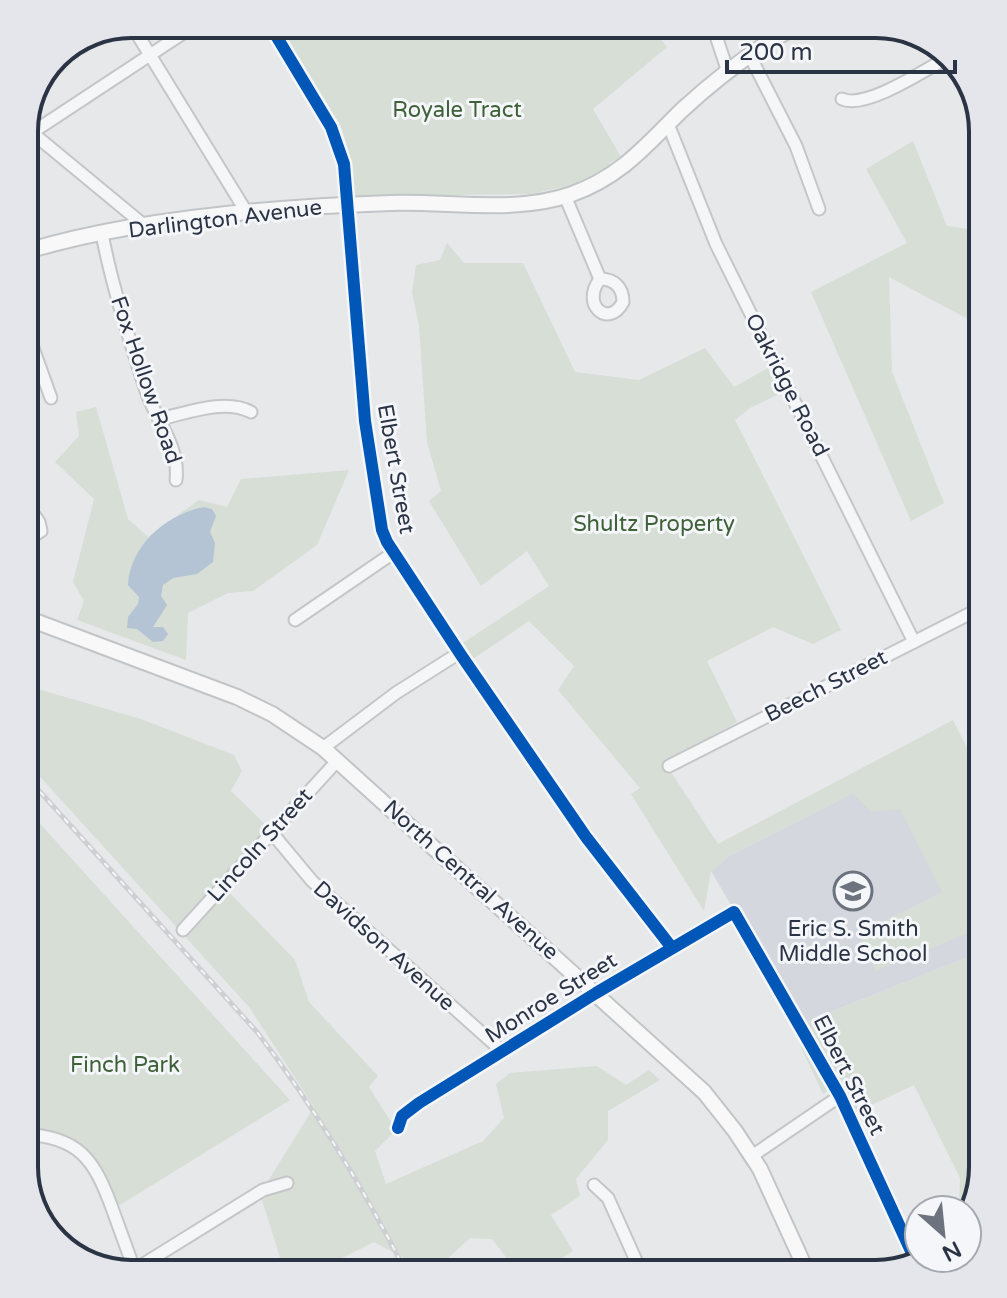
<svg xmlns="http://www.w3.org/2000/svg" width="1007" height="1298" viewBox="0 0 1007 1298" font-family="'Varela Round',sans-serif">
<rect width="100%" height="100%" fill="#e6e8ea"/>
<polygon fill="#d4d7dd" points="983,770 983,951 801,1024 711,871 728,857 853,793 899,809"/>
<g fill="#d6ded6">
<polygon points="277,24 648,24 667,47 593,109 621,157 609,163 610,166 572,185 531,194 351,196 349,152 341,126"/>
<polygon points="913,141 947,226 983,231 983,327 889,277 892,372 944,503 911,521 811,292 907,243 866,169"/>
<polygon points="447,243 464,263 523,263 575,372 639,380 705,348 734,387 768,368 781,393 750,408 735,420 841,630 813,644 773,627 707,661 737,722 665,763 718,844 953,720 979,772 983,770 983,927 876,971 858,934 942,892 900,809 871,812 853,793 728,857 711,871 704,911 631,794 640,788 558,690 574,666 529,621 473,659 463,643 549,586 527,551 481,586 429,501 441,491 427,442 419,326 412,292 416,265 440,260"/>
<polygon points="96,407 128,519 148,537 199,500 227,507 241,479 349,470 317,545 253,591 228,593 188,613 186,660 77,620 84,601 73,582 94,499 55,462 79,436 76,412"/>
<polygon points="24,685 141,719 234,755 242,771 231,791 266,825 265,843 225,888 295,960 309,1002 378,1076 369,1087 396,1130 375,1151 386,1184 483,1141 504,1118 496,1084 510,1073 597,1066 626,1085 649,1070 660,1080 608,1111 608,1140 576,1179 580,1196 551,1215 573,1251 539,1274 519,1274 492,1239 470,1238 447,1259 456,1274 417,1274 411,1262 374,1242 310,1274 262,1274 261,1271 280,1257 260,1194 314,1107 249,1007 24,759"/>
<polygon points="24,806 290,1100 115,1208 101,1176 63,1142 24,1137"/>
<polygon points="983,951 983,1167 967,1222 967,1210 959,1210 960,1178 914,1085 846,1117 831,1089 823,1094 801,1047 808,1043 799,1025"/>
</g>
<path fill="#b4c4d5" d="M204 507 212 509 216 516 210 532 215 543 213 562 197 574 173 578 163 585 161 596 167 605 153 627H163L168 634 163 641 153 642 137 629 127 628 128 617 138 604 139 597 128 585C130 545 167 514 204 507Z"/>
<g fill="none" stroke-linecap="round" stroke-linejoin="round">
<g stroke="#c4c6c8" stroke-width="15">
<g id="minor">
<polyline points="131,24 247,213"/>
<polyline points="269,24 331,127 344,164 365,421 382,530 387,542 461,655 586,837 672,948"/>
<polyline points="712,24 728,72"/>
<polyline points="750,56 796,146 819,209"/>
<path d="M842 99C866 110 926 69 949 57"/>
<polyline points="668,124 716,244 914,642"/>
<polyline points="24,126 145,226"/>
<polyline points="33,132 197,24"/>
<polyline points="565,196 600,279"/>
<path d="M102 234C112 286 129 338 145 388 155 420 180 445 176 480"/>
<path d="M600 279C614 279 623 287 623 302 609 329 580 305 600 279Z"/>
<polyline points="24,323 51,398"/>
<path d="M160 419C187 413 225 398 251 412"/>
<polyline points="24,531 31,537 41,531 39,522 24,500"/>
<polyline points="295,620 393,553"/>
<polyline points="323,748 396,693 459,653"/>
<polyline points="669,766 983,607"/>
<polyline points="272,833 312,881 503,1052"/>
<polyline points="183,930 337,761"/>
<polyline points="398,1128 402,1116 419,1103 596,993 734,912 840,1096 916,1262"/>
<path d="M24 1134C79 1137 94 1159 112 1208 120 1230 128 1252 136 1274"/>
<polyline points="752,1156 840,1096"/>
<polyline points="594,1185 608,1198 642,1274"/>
<polyline points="134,1270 263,1190 287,1183"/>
</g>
</g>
<g stroke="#c2c5c8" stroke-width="18">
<g id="major">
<path d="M24 252C135 218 275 207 391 203 451 201 515 214 572 194 622 176 646 145 682 110 718 77 757 47 800 24"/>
<polyline points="24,617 237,697 272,714 323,748 704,1092 735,1131 760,1169 808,1274"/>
</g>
</g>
<use href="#minor" stroke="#f5f6f7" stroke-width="11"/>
<use href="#major" stroke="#f8f8f8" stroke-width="14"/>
<g stroke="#cecfd2" stroke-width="5">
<path id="rail" d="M24 774 257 1032C315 1108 364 1189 407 1274"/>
</g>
<use href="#rail" stroke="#f4f6f9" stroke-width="2" stroke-dasharray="6" stroke-linecap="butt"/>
<g stroke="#f4f6f9" stroke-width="17">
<g id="cycleway">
<polyline points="269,24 331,127 344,164 365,421 382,530 387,542 461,655 586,837 672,948"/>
<polyline points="398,1128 402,1116 419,1103 596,993 734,912 840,1096 916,1262"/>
</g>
</g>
<use href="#cycleway" stroke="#0057b8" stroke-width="12"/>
</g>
<defs>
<g id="school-ring" transform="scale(2)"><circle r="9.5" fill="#f4f6f9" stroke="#6c737f" stroke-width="1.5"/><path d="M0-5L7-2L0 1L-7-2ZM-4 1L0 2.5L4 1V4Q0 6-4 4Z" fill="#6c737f"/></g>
</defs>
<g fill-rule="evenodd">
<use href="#school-ring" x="853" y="891"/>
</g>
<g text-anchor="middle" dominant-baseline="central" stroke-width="6" stroke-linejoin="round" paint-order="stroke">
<g font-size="22" fill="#3f6138" stroke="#f4f6f9">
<text x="457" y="110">Royale Tract</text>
<text x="654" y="524">Shultz Property</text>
<text x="125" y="1065">Finch Park</text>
</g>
<g font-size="22" fill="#2b3445" stroke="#f4f6f9">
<text transform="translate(225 219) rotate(-7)">Darlington Avenue</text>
<text transform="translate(146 380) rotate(71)">Fox Hollow Road</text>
<text transform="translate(787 385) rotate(63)">Oakridge Road</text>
<text transform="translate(396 469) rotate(80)">Elbert Street</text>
<text transform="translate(826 686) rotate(-27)">Beech Street</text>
<text transform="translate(260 845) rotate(-48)">Lincoln Street</text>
<text transform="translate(471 880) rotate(42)">North Central Avenue</text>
<text transform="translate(384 946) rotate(42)">Davidson Avenue</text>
<text transform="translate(551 998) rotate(-32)">Monroe Street</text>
<text transform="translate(849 1075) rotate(63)">Elbert Street</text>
</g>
<g font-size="22" fill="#2b3445" stroke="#f4f6f9">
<text x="853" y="929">Eric S. Smith<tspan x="853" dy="25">Middle School</tspan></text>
</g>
</g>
<path d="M0 0H1007V1298H0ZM131 38H876A93 93 0 0 1 969 131V1167A93 93 0 0 1 876 1260H131A93 93 0 0 1 38 1167V131A93 93 0 0 1 131 38Z" fill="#e4e6eb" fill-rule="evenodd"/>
<path fill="none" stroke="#2b3445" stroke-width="4" d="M131 38H876A93 93 0 0 1 969 131V1167A93 93 0 0 1 876 1260H131A93 93 0 0 1 38 1167V131A93 93 0 0 1 131 38Z"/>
<g transform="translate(943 1234) rotate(153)"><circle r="38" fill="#f4f6f9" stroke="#a4a8b1" stroke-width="2"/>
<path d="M0-6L14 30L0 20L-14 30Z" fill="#6c737f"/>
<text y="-12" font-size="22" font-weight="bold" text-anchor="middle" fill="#2b3445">N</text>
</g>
<path d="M727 60v12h228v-12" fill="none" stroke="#2b3445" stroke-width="4"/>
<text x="739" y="60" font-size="24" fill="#2b3445" stroke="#f4f6f9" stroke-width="6" paint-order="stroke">200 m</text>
</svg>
